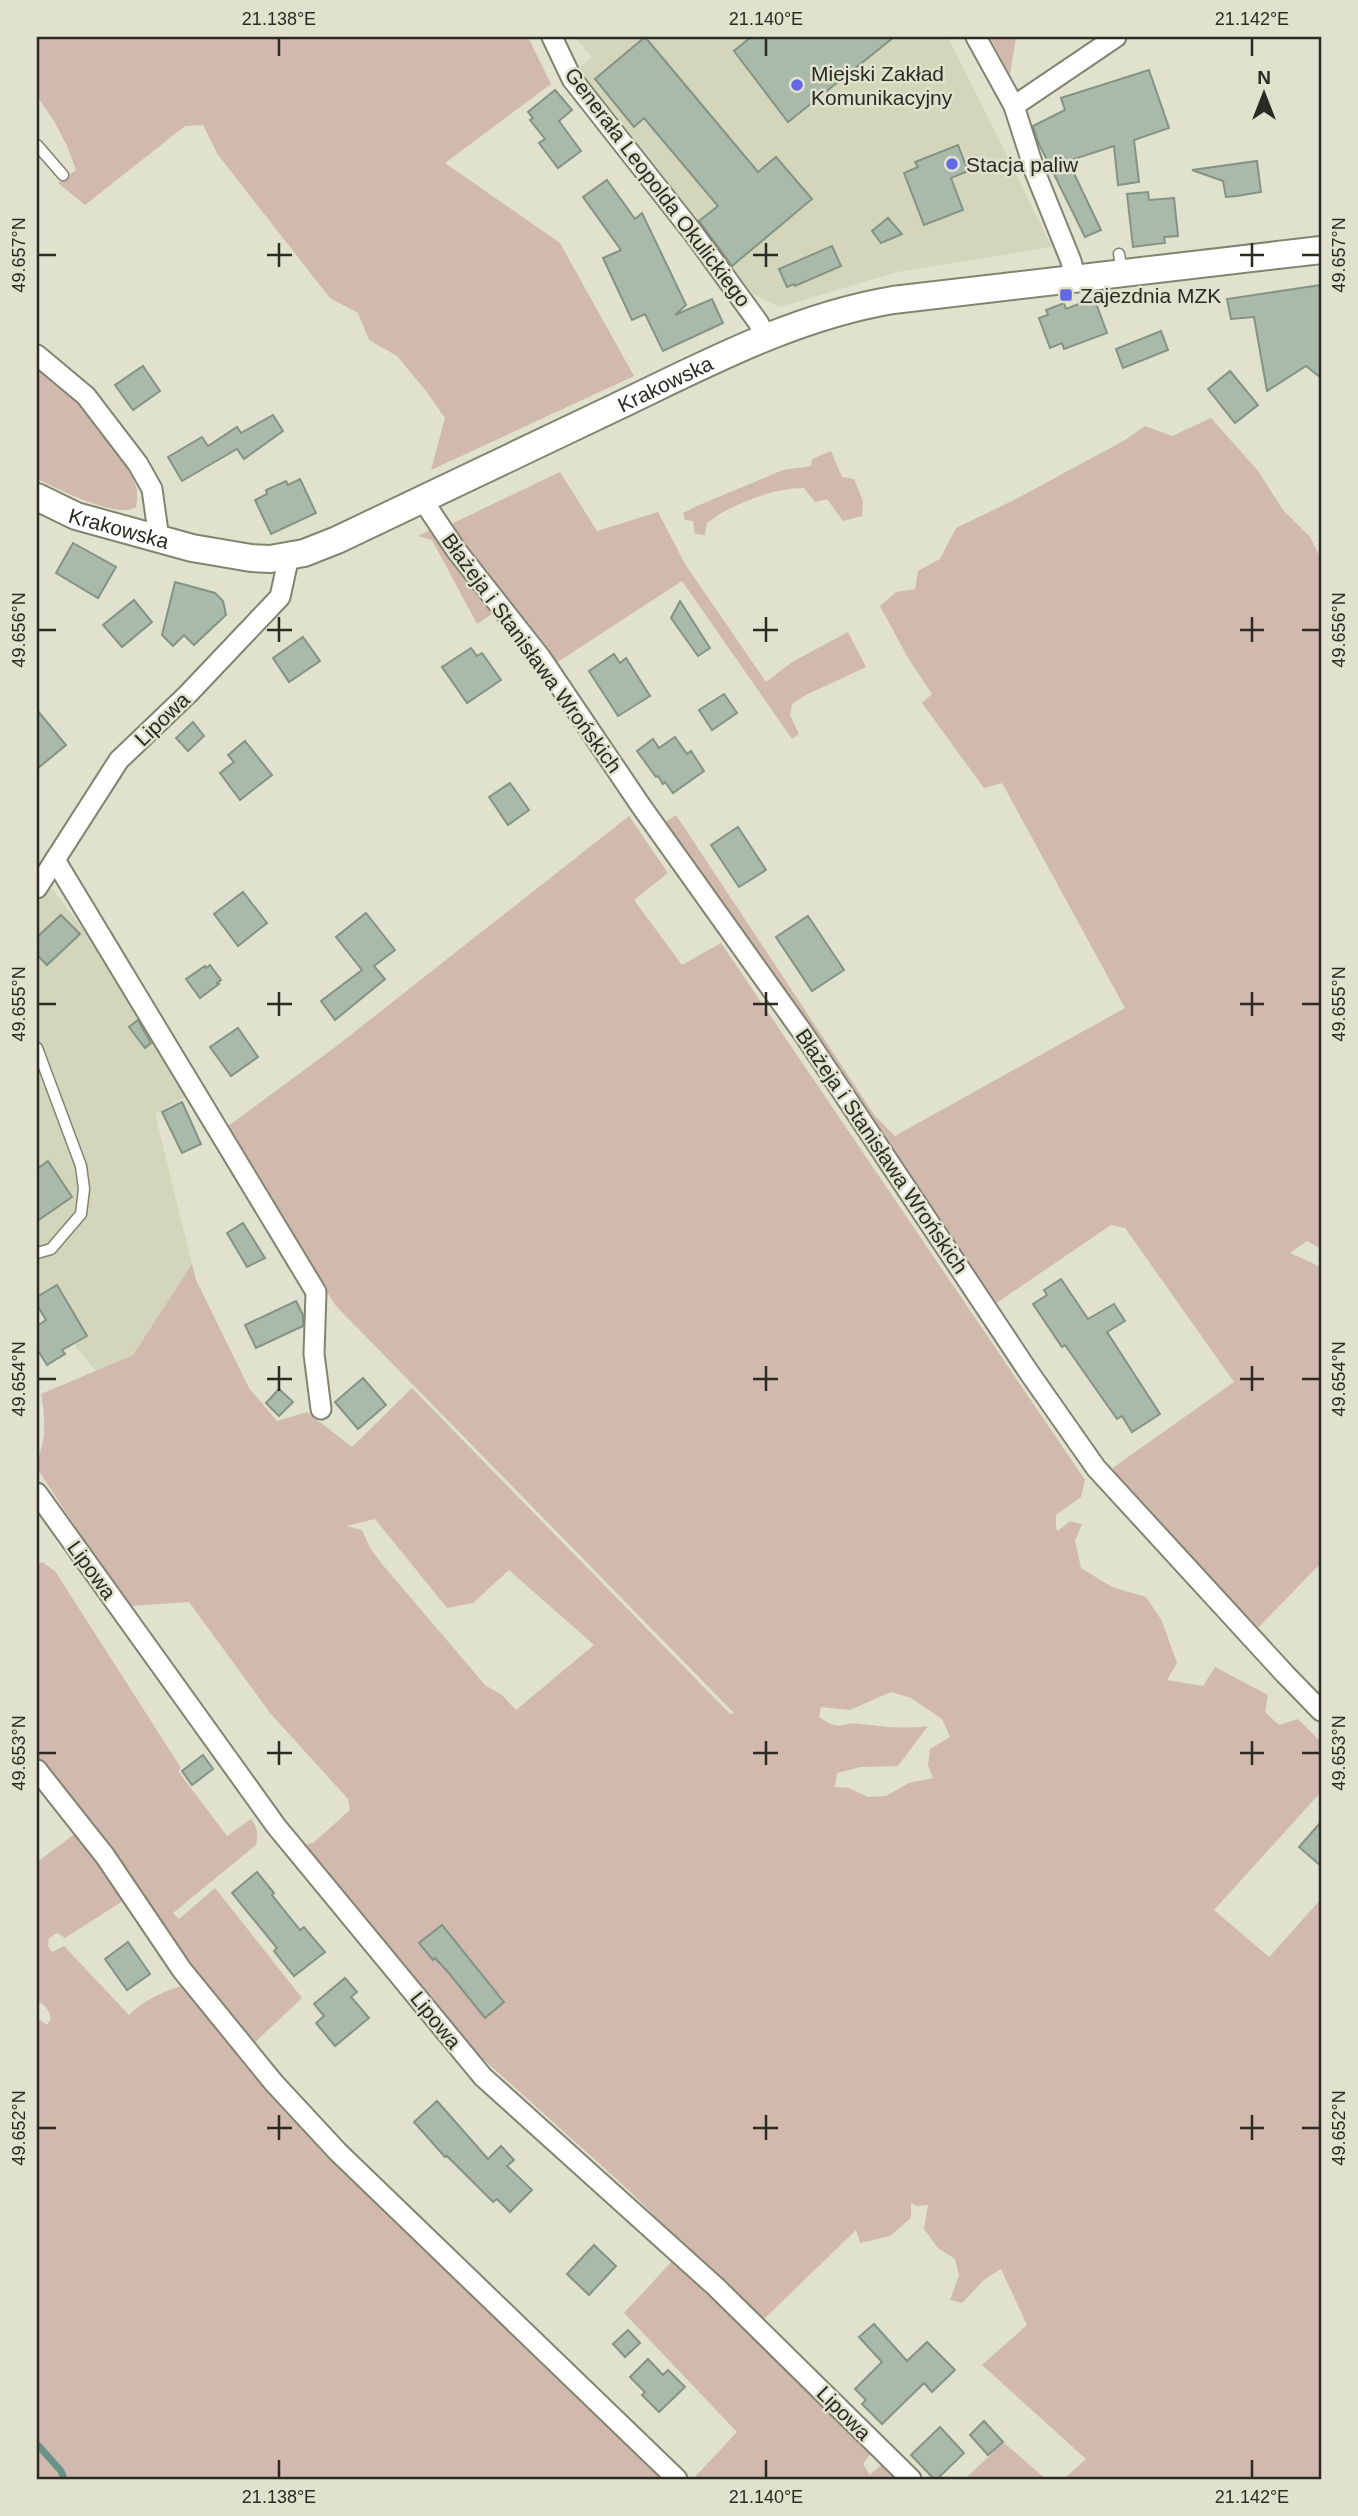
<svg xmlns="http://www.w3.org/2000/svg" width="1358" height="2516" viewBox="0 0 1358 2516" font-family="Helvetica,sans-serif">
<rect width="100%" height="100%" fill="#e0e2cd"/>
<g fill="#d4d6bb">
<polygon points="575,37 948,37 1052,247 897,272 780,307 754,295 695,225 576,70 592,58"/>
<polygon points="50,886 131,992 185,1097 155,1114 192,1264 133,1355 96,1371 37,1298 37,905"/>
</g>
<g fill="#d1b9ae" fill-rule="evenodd">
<polygon points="37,37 528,37 551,84 445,163 560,243 634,376 431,470 445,418 426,391 397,356 369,340 358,313 330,298 218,155 203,125 185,126 85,205 58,183 76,170 67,146 54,121 37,96"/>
<polygon points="990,37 1016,37 1010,75"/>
<path d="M37 365C75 396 119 439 136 486 138 492 137 501 136 507 117 520 57 488 37 479Z"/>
<polygon points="1211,418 1258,471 1283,510 1310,537 1321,559 1321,1249 1307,1241 1290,1253 1321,1267 1321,1563 1253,1633 1110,1472 1114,1467 1234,1382 1125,1228 1111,1225 992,1306 906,1167 882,1144 661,825 676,815 875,1116 895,1136 1125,1008 1002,783 984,788 922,703 932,694 908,658 880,606 896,592 915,589 918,571 940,559 956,528 1016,499 1125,440 1145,426 1172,436"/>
<path d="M831 451 842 477 854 479 863 501 862 516 843 521 827 499 815 502 804 488C776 487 729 505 707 523L705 535 695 534 693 521 685 520 683 513 697 506 783 470 811 466 812 459Z"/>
<polygon points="560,472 597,531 658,512 685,564 766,682 792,662 848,632 866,667 806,695 792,704 790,715 799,734 792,739 682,581 550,667 449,525"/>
<polygon points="432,529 492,614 477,624 432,540 418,536"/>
<path d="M629 816 668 873 634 900 682 965 721 943 1085 1480 1081 1497 1056 1515V1529L1058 1531 1070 1521 1082 1524 1075 1541 1081 1568 1112 1587 1146 1597 1162 1621 1177 1663 1167 1680 1203 1686 1215 1667 1268 1695 1265 1712 1279 1725 1298 1719 1321 1742V1792L1214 1910 1269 1957 1321 1899V2479H1064L1086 2459 982 2365 1027 2325 1001 2269 985 2279 962 2303 950 2300 959 2275 955 2259 938 2248 924 2229 928 2205 917 2206 911 2203V2218L890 2236 860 2243 856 2230 762 2321 623 2185 464 2042 299 1846 313 1843 350 1810 348 1799 270 1713 189 1602 130 1606 129 1609 37 1468C37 1459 40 1454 42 1446 46 1429 44 1411 41 1394L133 1355 192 1264 196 1280 249 1388 277 1421 307 1412 352 1447 412 1388 730 1714 734 1713 336 1306 223 1130 334 1048ZM375 1519 447 1608 473 1603 509 1570 594 1645 516 1710 502 1695 485 1685 382 1564 370 1548 362 1530 346 1526ZM891 1692 911 1698 942 1719 950 1737 930 1749 928 1765 933 1778 909 1783 886 1796 868 1797 849 1788 835 1787 837 1773 861 1767 898 1766 928 1726C901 1729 888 1727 861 1724 840 1721 843 1733 819 1717L821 1707 850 1710Z"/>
<path d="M42 1562 55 1571 181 1768 178 1771 227 1836 251 1819C258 1828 258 1834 256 1845L173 1913 179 1919 215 1888 302 1998 250 2047 37 1759V1565Z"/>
<path d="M76 1833 129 1897 65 1938 57 1933 49 1938 48 1946 52 1952 64 1946 129 2015C144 2000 165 1990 186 1985L669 2479H37V2018L47 2025 51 2019C49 2009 45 2005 37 2001V1862Z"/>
<polygon points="675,2258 761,2340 870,2454 863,2464 870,2475 882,2464 900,2479 693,2479 737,2432 624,2313"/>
<polygon points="1003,2443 1004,2443 1046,2479 965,2479"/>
</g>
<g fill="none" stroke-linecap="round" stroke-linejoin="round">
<polyline stroke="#679389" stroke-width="7" points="37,2444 61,2471 64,2479"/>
</g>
<g fill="#aabaaa" stroke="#849384" stroke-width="2">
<polygon points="645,37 758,172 776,157 812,199 732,266 699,221 718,206 644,118 634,127 595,79"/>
<polygon points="751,37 894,37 788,122 734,51"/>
<polygon points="1149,70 1169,128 1134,140 1139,182 1118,185 1114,146 1068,161 1101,230 1085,237 1038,142 1033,126 1065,110 1061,98"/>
<polygon points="555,90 572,110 559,121 581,151 558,168 539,143 545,139 530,120 533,118 528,112"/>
<polygon points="958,145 968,171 951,178 963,210 924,225 904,173 918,167 915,162"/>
<polygon points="1257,161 1261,192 1237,196 1226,197 1223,181 1192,170"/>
<polygon points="607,180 635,219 642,213 686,305 675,315 712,299 723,323 663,351 645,314 632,320 603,258 621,250 583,197"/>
<polygon points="1148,192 1149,200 1174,198 1178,236 1164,237 1165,243 1133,247 1127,194"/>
<polygon points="888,218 902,234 881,243 872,231"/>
<polygon points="832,246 841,266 795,286 794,284 787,287 779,269"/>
<polygon points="1321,285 1321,378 1306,366 1267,391 1254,317 1231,319 1227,299"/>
<polygon points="1094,298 1107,333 1064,349 1062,343 1050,348 1039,318 1048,315 1046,310 1064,303 1066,309"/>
<polygon points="1161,331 1168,350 1123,368 1116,349"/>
<polygon points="143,366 160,391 133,410 115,385"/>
<polygon points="1230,371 1258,405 1235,423 1208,389"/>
<polygon points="273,415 283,431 244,459 237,449 182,481 168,457 202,437 208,446 237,427 241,433"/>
<polygon points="300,479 316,513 271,534 255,500 267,494 266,490 286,481 288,485"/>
<polygon points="73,543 116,567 98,598 56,573"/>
<polygon points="175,582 215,593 223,601 226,615 194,645 184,635 173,646 162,635"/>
<polygon points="134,600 152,622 122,647 103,625"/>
<polygon points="680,601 710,648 698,656 671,618"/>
<polygon points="303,637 320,661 289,682 273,658"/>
<polygon points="471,648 477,656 482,653 501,680 467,703 442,667"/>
<polygon points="614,654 620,663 626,658 650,696 618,716 589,671"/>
<polygon points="724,694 737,713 712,730 699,710"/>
<polygon points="37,710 66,745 37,769"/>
<polygon points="193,722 204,736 188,751 176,738"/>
<polygon points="675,737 687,754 691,751 704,771 673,793 665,782 663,784 658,776 656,777 637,751 653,739 659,748"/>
<polygon points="245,741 272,775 240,800 220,773 234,762 228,755"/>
<polygon points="510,783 529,810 508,825 489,797"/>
<polygon points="738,827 766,870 739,887 711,845"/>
<polygon points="243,892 267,923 238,946 214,914"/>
<polygon points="366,913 395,950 374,966 385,979 335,1020 321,1001 362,970 336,937"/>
<polygon points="61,915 80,934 47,965 37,955 37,937"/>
<polygon points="808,916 844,970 812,991 776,937"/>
<polygon points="210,965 221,980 217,983 219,984 200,998 186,979 205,966 206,968"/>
<polygon points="138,1020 151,1043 145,1048 129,1027"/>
<polygon points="238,1028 258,1057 231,1076 210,1047"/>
<polygon points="182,1102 201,1144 182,1153 162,1112"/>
<polygon points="48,1161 72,1197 37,1221 37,1169"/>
<polygon points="243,1223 265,1258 247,1267 227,1233"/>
<polygon points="1061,1279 1088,1319 1114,1304 1125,1321 1107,1332 1160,1414 1132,1432 1122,1416 1117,1419 1065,1345 1062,1347 1033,1304 1047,1295 1044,1290"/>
<polygon points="57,1285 87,1336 62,1350 65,1354 47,1365 37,1349 37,1326 46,1320 37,1305 37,1297"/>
<polygon points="296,1301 303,1315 303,1326 256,1348 245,1325"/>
<polygon points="363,1378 386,1405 358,1429 335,1402"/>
<polygon points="279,1389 293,1402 279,1416 266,1403"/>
<polygon points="203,1755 213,1769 192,1785 182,1771"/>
<polygon points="1321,1822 1321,1866 1299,1847"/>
<polygon points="257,1872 274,1893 272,1895 300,1930 304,1927 325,1952 294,1976 274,1951 277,1948 232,1893"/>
<polygon points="442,1925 504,2002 485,2018 448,1972 435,1958 433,1960 419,1943"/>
<polygon points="128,1942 150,1974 127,1990 105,1959"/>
<polygon points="345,1978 357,1992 351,1997 369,2018 335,2046 316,2023 324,2016 314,2004"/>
<polygon points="437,2101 488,2159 501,2146 514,2160 507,2166 532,2190 510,2212 497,2199 493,2202 447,2156 445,2157 414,2122"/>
<polygon points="594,2245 616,2266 589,2295 567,2274"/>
<polygon points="874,2324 907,2361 927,2342 955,2370 932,2392 924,2383 882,2424 862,2404 866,2400 855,2389 882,2362 859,2337"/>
<polygon points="628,2330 640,2343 625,2357 613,2344"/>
<polygon points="648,2359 663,2375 668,2370 685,2387 659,2412 642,2395 645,2392 630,2377"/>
<polygon points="984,2421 1003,2442 988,2455 970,2435"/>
<polygon points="940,2427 964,2453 937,2479 934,2479 911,2455"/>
</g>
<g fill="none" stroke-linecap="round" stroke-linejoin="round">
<g stroke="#828470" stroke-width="13">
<g id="lane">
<polyline points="37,145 63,175"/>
<polyline points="1119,254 1122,272"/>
<polyline points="37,1048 81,1166 84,1189 81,1214 51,1249 37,1253"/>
</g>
</g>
<g stroke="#828470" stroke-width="23">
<g id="street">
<polyline points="552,37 572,79 694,234 758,322 766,337"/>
<polyline points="976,37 1014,106"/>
<polyline points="1075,278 1071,261 1035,172 1014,106 1116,37"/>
<polyline points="37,355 86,396 138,464 152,489 159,539"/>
<polyline points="422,499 456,550 541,658 641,806 803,1033 1028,1371 1096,1468 1285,1674 1321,1711"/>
<polyline points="55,860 316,1292 314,1354 321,1409"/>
<polyline points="37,888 119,760 188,694 280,597 289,556"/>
<polyline points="37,1493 276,1826 483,2077 716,2287 911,2479"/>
<polyline points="37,1770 105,1856 182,1970 274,2083 338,2152 677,2479"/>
</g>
</g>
<g stroke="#828470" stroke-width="30">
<g id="secondary">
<path id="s1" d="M37 497 76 516 192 548 251 558 270 559 304 553 337 540C430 496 523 451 616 407 706 364 793 317 893 300L1321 250"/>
</g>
</g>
<use href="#lane" stroke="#fff" stroke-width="10"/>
<use href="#street" stroke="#fff" stroke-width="19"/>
<use href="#secondary" stroke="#fff" stroke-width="26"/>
</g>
<path fill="none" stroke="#2b2b23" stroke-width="2.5" d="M279 38V56M766 38V56M1252 38V56M279 243V267M766 243V267M1252 243V267M38 255H56M267 255H292M753 255H778M1240 255H1264M1302 255H1320M279 617V642M766 617V642M1252 617V642M38 630H56M267 630H292M753 630H778M1240 630H1264M1302 630H1320M279 992V1016M766 992V1016M1252 992V1016M38 1004H56M267 1004H292M753 1004H778M1240 1004H1264M1302 1004H1320M279 1366V1391M766 1366V1391M1252 1366V1391M38 1379H56M267 1379H292M753 1379H778M1240 1379H1264M1302 1379H1320M279 1741V1765M766 1741V1765M1252 1741V1765M38 1753H56M267 1753H292M753 1753H778M1240 1753H1264M1302 1753H1320M279 2115V2140M766 2115V2140M1252 2115V2140M38 2128H56M267 2128H292M753 2128H778M1240 2128H1264M1302 2128H1320M279 2460V2478M766 2460V2478M1252 2460V2478"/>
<g fill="#6369e2" stroke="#e0e2cd" stroke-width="2.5">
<circle cx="797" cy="85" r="7"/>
<circle cx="952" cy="164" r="7"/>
<rect x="1059" y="288" width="14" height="14" rx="3.5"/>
</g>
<g text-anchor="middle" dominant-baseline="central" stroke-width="5" stroke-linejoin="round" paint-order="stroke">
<g font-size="21" fill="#2b2b23" stroke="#e0e2cd" text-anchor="start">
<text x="811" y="73">Miejski Zakład<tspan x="811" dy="24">Komunikacyjny</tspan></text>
<text x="966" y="164">Stacja paliw</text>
<text x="1080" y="295">Zajezdnia MZK</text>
</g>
<g font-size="21" fill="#2b2b23" stroke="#e0e2cd">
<text transform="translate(658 187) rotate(53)">Generała Leopolda Okulickiego</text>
<text stroke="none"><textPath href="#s1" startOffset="676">Krakowska</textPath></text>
<text stroke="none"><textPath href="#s1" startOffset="88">Krakowska</textPath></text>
<text transform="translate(532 653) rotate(54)">Błażeja i Stanisława Wrońskich</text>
<text transform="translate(162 719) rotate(-44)">Lipowa</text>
<text transform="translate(882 1151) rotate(56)">Błażeja i Stanisława Wrońskich</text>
<text transform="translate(92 1570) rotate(54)">Lipowa</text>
<text transform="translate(436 2020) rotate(51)">Lipowa</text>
<text transform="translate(844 2413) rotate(45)">Lipowa</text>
</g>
</g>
<rect width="1358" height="2516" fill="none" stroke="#e0e2cd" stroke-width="77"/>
<g transform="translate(1264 94)" stroke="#e0e2cd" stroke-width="5" paint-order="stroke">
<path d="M0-5L12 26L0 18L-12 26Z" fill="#2b2b23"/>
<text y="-10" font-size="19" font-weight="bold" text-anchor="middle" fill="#2b2b23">N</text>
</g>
<rect x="38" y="38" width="1282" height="2440" fill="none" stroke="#2b2b23" stroke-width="2.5"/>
<g font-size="18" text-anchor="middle" fill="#2b2b23">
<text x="279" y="25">21.138°E</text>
<text x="766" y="25">21.140°E</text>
<text x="1252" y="25">21.142°E</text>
<text transform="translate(19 255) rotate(-90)" y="6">49.657°N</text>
<text transform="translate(1339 255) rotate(-90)" y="6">49.657°N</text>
<text transform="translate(19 630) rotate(-90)" y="6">49.656°N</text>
<text transform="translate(1339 630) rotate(-90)" y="6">49.656°N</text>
<text transform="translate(19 1004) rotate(-90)" y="6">49.655°N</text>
<text transform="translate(1339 1004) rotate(-90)" y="6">49.655°N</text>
<text transform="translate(19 1379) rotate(-90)" y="6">49.654°N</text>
<text transform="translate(1339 1379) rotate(-90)" y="6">49.654°N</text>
<text transform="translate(19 1753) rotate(-90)" y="6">49.653°N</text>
<text transform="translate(1339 1753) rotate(-90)" y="6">49.653°N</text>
<text transform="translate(19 2128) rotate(-90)" y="6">49.652°N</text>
<text transform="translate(1339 2128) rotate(-90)" y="6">49.652°N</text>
<text x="279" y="2503">21.138°E</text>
<text x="766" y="2503">21.140°E</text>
<text x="1252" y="2503">21.142°E</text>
</g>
</svg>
